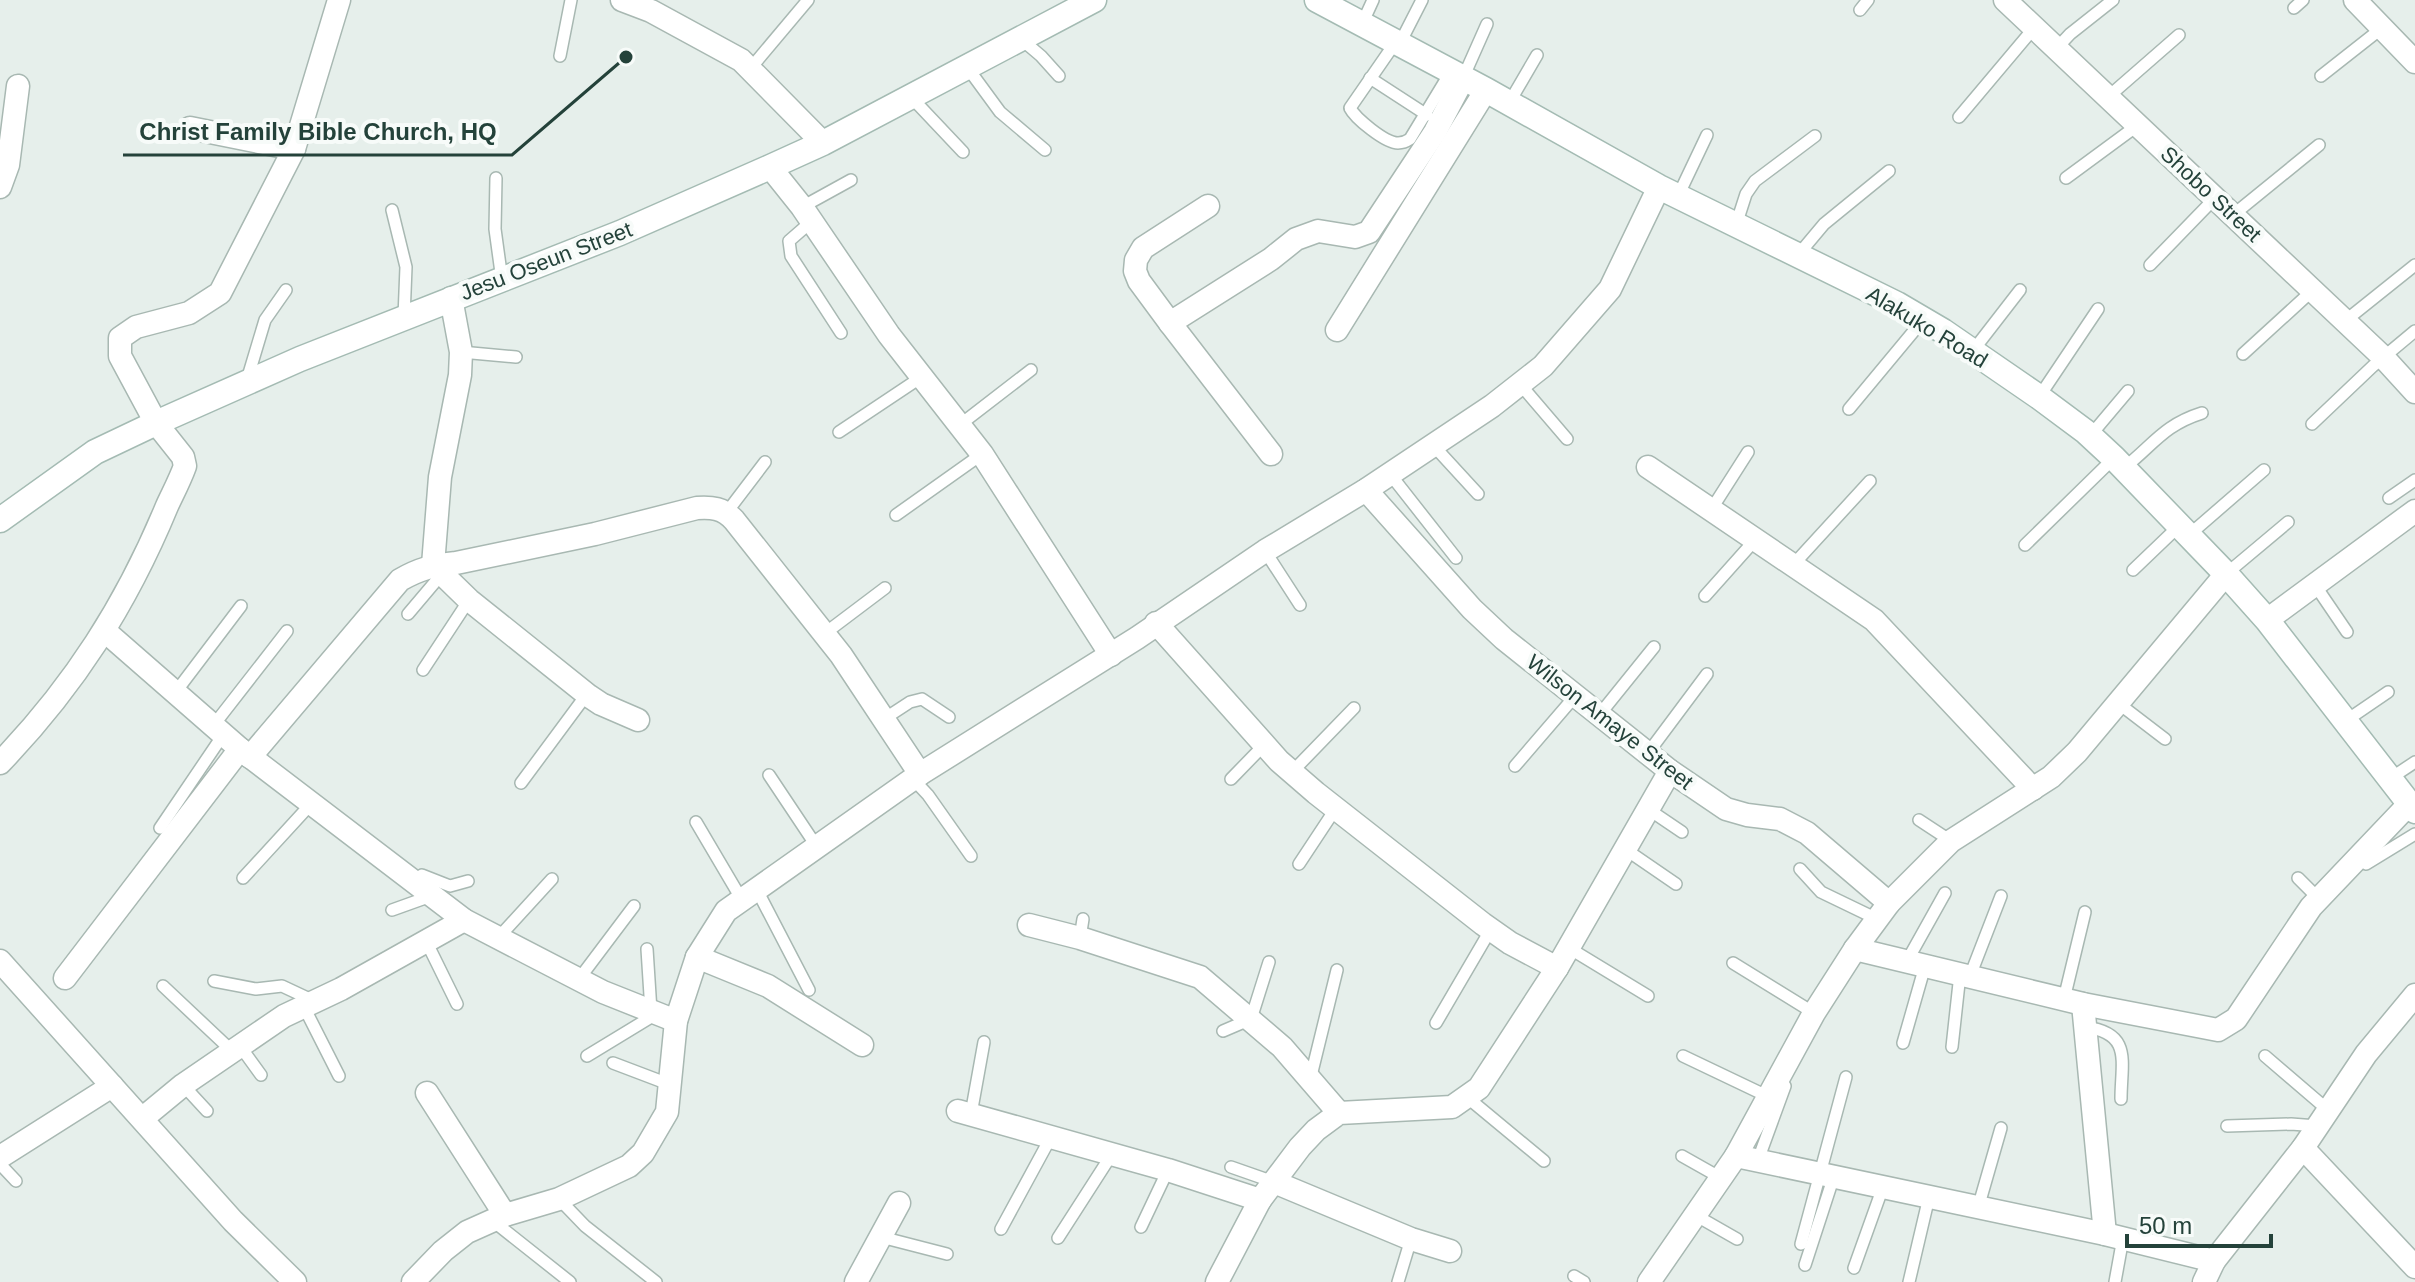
<svg xmlns="http://www.w3.org/2000/svg" width="2415" height="1282" viewBox="0 0 2415 1282" font-family="Arial,sans-serif">
<rect width="100%" height="100%" fill="#e6efeb"/>
<g fill="none" stroke-linecap="round" stroke-linejoin="round">
<g stroke="#a8b8b2" stroke-width="14">
<g id="service">
<polyline points="2294,8 2303,0"/>
<polyline points="1860,10 1868,0"/>
<polyline points="1362,24 1373,0"/>
<polyline points="1021,39 1041,56 1059,76"/>
<path d="M1395 43 1350 108C1355 118 1385 143 1398 143 1401 143 1407 141 1410 139L1450 73"/>
<polyline points="1399,45 1422,0"/>
<polyline points="2056,49 2070,34 2113,0"/>
<polyline points="560,56 571,0"/>
<polyline points="967,67 1000,112 1045,150"/>
<polyline points="750,69 808,0"/>
<polyline points="2321,76 2382,28"/>
<polyline points="1370,78 1427,115"/>
<polyline points="1463,78 1487,24"/>
<polyline points="911,97 963,152"/>
<polyline points="2108,97 2179,35"/>
<polyline points="1509,103 1537,55"/>
<polyline points="1959,117 2034,28"/>
<polyline points="496,178 495,229 502,280"/>
<polyline points="2066,178 2138,125"/>
<polyline points="1678,196 1707,135"/>
<polyline points="802,207 851,180"/>
<polyline points="392,210 406,267 404,317"/>
<polyline points="2233,215 2319,145"/>
<polyline points="812,221 789,241 791,256 841,333"/>
<polyline points="1736,225 1746,194 1755,181 1815,136"/>
<polyline points="1798,255 1824,224 1889,171"/>
<polyline points="2150,265 2215,198"/>
<polyline points="2345,321 2415,265"/>
<polyline points="461,352 516,357"/>
<polyline points="1972,352 2020,290"/>
<polyline points="2243,354 2313,290"/>
<polyline points="247,380 265,320 286,290"/>
<polyline points="1520,384 1567,439"/>
<polyline points="2039,397 2098,309"/>
<polyline points="1849,409 1923,320"/>
<polyline points="961,424 1031,370"/>
<polyline points="2312,424 2373,366 2415,331"/>
<polyline points="839,432 917,380 923,380"/>
<polyline points="2090,436 2128,391"/>
<polyline points="1433,445 1478,494"/>
<path d="M2124 468C2154 444 2164 425 2202 413"/>
<polyline points="1390,474 1456,558"/>
<polyline points="2389,498 2415,480"/>
<polyline points="1711,510 1748,452"/>
<polyline points="727,512 765,462"/>
<polyline points="896,515 982,454"/>
<polyline points="2189,535 2264,470"/>
<polyline points="2025,545 2114,458"/>
<polyline points="1265,551 1300,605"/>
<polyline points="1793,565 1870,481"/>
<polyline points="2133,570 2180,525"/>
<polyline points="2226,574 2288,522"/>
<polyline points="2315,585 2347,632"/>
<polyline points="1705,596 1755,540"/>
<polyline points="408,614 441,575"/>
<polyline points="824,634 885,588"/>
<polyline points="423,670 469,600"/>
<polyline points="175,693 241,606"/>
<polyline points="2118,703 2165,739"/>
<polyline points="1600,714 1654,647"/>
<polyline points="884,719 910,702 922,699 949,717"/>
<polyline points="2347,720 2388,692"/>
<polyline points="213,726 287,631"/>
<polyline points="1648,753 1707,674"/>
<polyline points="1515,766 1576,695"/>
<polyline points="1292,772 1354,708"/>
<polyline points="769,775 817,847"/>
<polyline points="2391,778 2415,762"/>
<polyline points="913,779 928,795 971,856"/>
<polyline points="1231,779 1265,744"/>
<polyline points="521,783 581,702 589,696"/>
<polyline points="1648,809 1682,832"/>
<polyline points="1919,820 1951,841"/>
<polyline points="696,822 742,900"/>
<polyline points="160,828 223,735"/>
<polyline points="1625,849 1676,884"/>
<polyline points="1299,864 1336,808"/>
<polyline points="2366,864 2415,834"/>
<polyline points="1800,869 1821,892 1877,919"/>
<polyline points="243,878 310,805"/>
<polyline points="2298,878 2319,899"/>
<polyline points="414,881 422,875 450,886 468,881"/>
<polyline points="757,890 809,990"/>
<polyline points="392,910 431,896"/>
<polyline points="498,938 552,879"/>
<polyline points="1080,938 1083,919"/>
<polyline points="426,941 457,1004"/>
<polyline points="1569,948 1648,996"/>
<polyline points="647,949 651,1011"/>
<polyline points="1907,961 1945,893"/>
<polyline points="1733,963 1814,1013"/>
<polyline points="1970,976 2001,896"/>
<polyline points="579,979 634,906"/>
<polyline points="214,981 256,989 282,986 314,1001"/>
<polyline points="163,986 232,1051"/>
<polyline points="2064,999 2085,912"/>
<polyline points="304,1007 339,1076"/>
<polyline points="1436,1023 1491,929"/>
<path d="M2085 1027C2133 1033 2121 1062 2121 1099"/>
<polyline points="1223,1031 1251,1019 1269,962"/>
<polyline points="1903,1043 1925,966"/>
<polyline points="240,1046 261,1075"/>
<polyline points="1952,1047 1960,974"/>
<polyline points="587,1056 656,1014"/>
<polyline points="1683,1056 1769,1097"/>
<polyline points="2265,1056 2328,1110"/>
<polyline points="613,1063 671,1085"/>
<polyline points="1310,1080 1337,970"/>
<polyline points="183,1085 207,1111"/>
<polyline points="1468,1098 1544,1161"/>
<polyline points="971,1114 984,1042"/>
<polyline points="2227,1126 2291,1124 2317,1126"/>
<polyline points="1682,1156 1721,1178"/>
<polyline points="1758,1160 1785,1086"/>
<polyline points="0,1164 16,1181"/>
<polyline points="1231,1167 1274,1182"/>
<polyline points="559,1199 585,1226 656,1282"/>
<polyline points="1978,1208 2001,1128"/>
<polyline points="1695,1215 1737,1239"/>
<polyline points="493,1221 570,1282"/>
<polyline points="1141,1227 1168,1170"/>
<polyline points="1001,1229 1051,1137"/>
<polyline points="881,1237 947,1254"/>
<polyline points="1058,1238 1112,1154"/>
<polyline points="1801,1244 1846,1077"/>
<polyline points="1805,1265 1834,1176"/>
<polyline points="1854,1268 1883,1187"/>
<polyline points="1574,1276 1584,1282"/>
<polyline points="1398,1282 1411,1239"/>
<polyline points="1909,1282 1929,1197"/>
<polyline points="2115,1282 2123,1238"/>
</g>
</g>
<g stroke="#a8b8b2" stroke-width="25">
<g id="minor">
<polyline points="622,0 651,11 741,60 823,143"/>
<polyline points="2005,0 2383,357 2415,392"/>
<polyline points="2355,0 2415,62"/>
<polyline points="190,128 294,149"/>
<polyline points="770,167 802,207 889,335 982,454 1111,655"/>
<polyline points="0,187 8,165 18,86"/>
<polyline points="1208,206 1143,248 1136,260 1135,271 1139,281 1170,323 1271,454"/>
<polyline points="451,298 461,352 460,375 440,477 433,565 469,600 589,696 601,704 638,720"/>
<polyline points="1170,323 1271,259 1296,239 1318,231 1355,237 1369,232 1435,132 1463,79"/>
<polyline points="1337,330 1486,90"/>
<polyline points="1648,467 1874,620 2033,789"/>
<polyline points="1366,490 1472,609 1504,639 1670,771 1726,809 1747,815 1780,819 1807,833 1889,903"/>
<polyline points="2267,620 2415,511"/>
<polyline points="1156,623 1279,761 1316,793 1483,924 1510,943 1557,968"/>
<polyline points="106,632 240,749 464,920 603,992 676,1021"/>
<path d="M250 757 400 580C419 569 434 565 456 563L595 534 697 508C712 507 723 508 734 520L841 655 920 774"/>
<path d="M0 763C74 686 126 605 167 506 173 493 180 480 185 466L183 457 156 423 120 356V338L136 327 189 313 220 293 294 149 339 0"/>
<polyline points="1029,925 1080,938 1200,977 1282,1047 1339,1113"/>
<polyline points="1855,949 2083,1004 2218,1030 2236,1019 2311,907 2410,803"/>
<polyline points="697,957 768,986 862,1045"/>
<polyline points="0,961 233,1221 295,1282"/>
<polyline points="65,978 240,749"/>
<polyline points="2083,1004 2105,1234"/>
<polyline points="427,1093 505,1215"/>
<polyline points="958,1111 1168,1170 1260,1200"/>
<polyline points="143,1118 183,1085 284,1016 341,989 464,920"/>
<polyline points="2303,1148 2415,1267"/>
<polyline points="1736,1156 2105,1234 2214,1261"/>
<polyline points="0,1157 112,1086"/>
<polyline points="1274,1182 1411,1239 1450,1251"/>
<polyline points="413,1282 443,1251 467,1232 505,1215 559,1199 629,1166 643,1153 667,1112 676,1021 697,957 726,911 920,774 1137,638 1265,551 1366,490 1492,406 1543,366 1610,289 1659,187"/>
<polyline points="856,1282 899,1203"/>
<polyline points="1217,1282 1260,1200 1300,1147 1316,1130 1339,1113 1452,1107 1479,1088 1557,968 1670,771"/>
<polyline points="1649,1282 1736,1156 1814,1013 1855,949 1889,903 1951,841 2051,777 2077,752 2226,574"/>
<polyline points="2204,1282 2214,1261 2303,1148 2366,1054 2415,995"/>
</g>
</g>
<g stroke="#a4bbb3" stroke-width="27">
<g id="secondary">
<polyline points="1317,0 1486,90 1659,187 1897,304 1943,331 2039,397 2086,432 2114,458 2226,574 2267,620 2415,811"/>
<polyline points="0,520 95,452 156,423 300,359 620,233 770,167 823,143 1094,0"/>
</g>
</g>
<use href="#service" stroke="#fff" stroke-width="11"/>
<use href="#minor" stroke="#fff" stroke-width="22"/>
<use href="#secondary" stroke="#fff" stroke-width="24"/>
</g>
<g text-anchor="middle" dominant-baseline="central" stroke-width="8" stroke-linejoin="round" paint-order="stroke">
<g font-size="22" fill="#24423a" stroke="#f7fbf9">
<text transform="translate(2211 194) rotate(43)">Shobo Street</text>
<text transform="translate(546 261) rotate(-21)">Jesu Oseun Street</text>
<text transform="translate(1927 327) rotate(31)">Alakuko Road</text>
<text transform="translate(1610 722) rotate(38)">Wilson Amaye Street</text>
</g>
</g>
<path fill="none" stroke="#24423a" stroke-width="3" d="M626 57L512 155H123"/>
<circle fill="#24423a" stroke="#f7fbf9" stroke-width="3" cx="626" cy="57" r="8"/>
<g font-size="24" text-anchor="middle" font-weight="bold" fill="#24423a" stroke="#f7fbf9" stroke-width="8" stroke-linejoin="round" paint-order="stroke">
<text x="318" y="140">Christ Family Bible Church, HQ</text>
</g>
<path d="M2127 1234v12h144v-12" fill="none" stroke="#24423a" stroke-width="4"/>
<text x="2139" y="1234" font-size="24" fill="#24423a" stroke="#f7fbf9" stroke-width="6" paint-order="stroke">50 m</text>
</svg>
